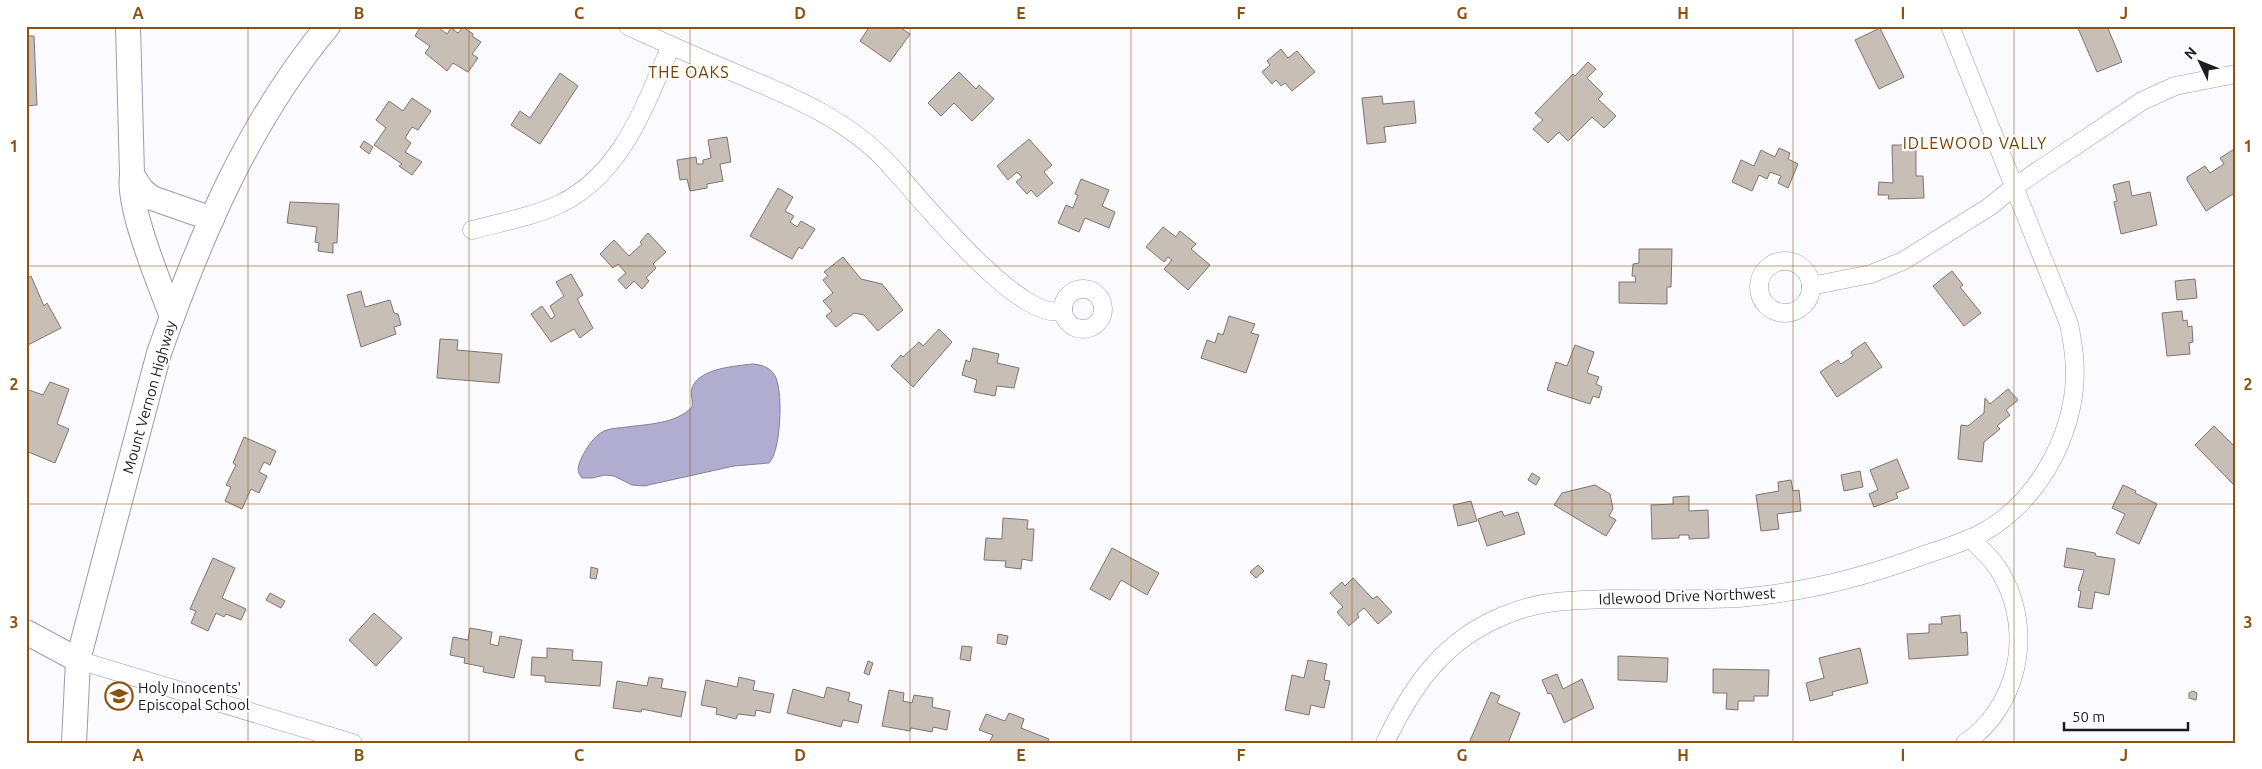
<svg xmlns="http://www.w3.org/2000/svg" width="2262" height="769" viewBox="0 0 2262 769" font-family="Ubuntu,sans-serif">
<rect width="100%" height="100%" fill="#fbfaff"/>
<path fill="#b1add0" stroke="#84829b" d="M753 364C763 365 772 368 776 378 783 394 781 451 769 463L734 466 644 486 632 485 614 476 605 475 592 478H582C576 471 578 465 582 457 587 447 594 436 604 431 610 428 620 428 627 427 648 424 676 424 692 407 693 401 690 394 692 388 699 368 736 366 753 364Z"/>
<g fill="#c7beb6" stroke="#7e756e">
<polygon points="421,26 436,26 447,34 451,28 458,33 463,27 473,34 472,36 481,42 472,54 478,58 468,72 453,63 447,71 425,53 430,46 415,36"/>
<polygon points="870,26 898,26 910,34 890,62 860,41"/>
<polygon points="2077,26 2107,26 2122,62 2097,72"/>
<polygon points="1880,28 1904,77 1879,89 1855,40"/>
<polygon points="26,36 34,36 37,105 26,106"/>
<polygon points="1281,49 1288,58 1297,51 1315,72 1292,91 1285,83 1281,86 1276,80 1272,84 1262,72 1270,65 1267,61"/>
<polygon points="1588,62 1596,69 1587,78 1603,94 1598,99 1616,116 1604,128 1592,117 1568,141 1559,132 1548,143 1533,129 1543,120 1535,113 1573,74 1575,76"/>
<polygon points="959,72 976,89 979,85 994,99 972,121 954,103 941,116 928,103"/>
<polygon points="560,73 578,86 540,144 511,125 520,111 530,118"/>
<polygon points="1382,96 1383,104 1414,101 1416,123 1384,127 1386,142 1367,144 1362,98"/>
<polygon points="412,98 431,111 418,130 412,127 405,138 411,143 405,152 422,162 412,175 399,166 402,164 374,145 386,128 376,120 389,101 403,111"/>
<polygon points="727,137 731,162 720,164 723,181 707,184 707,188 690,191 687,179 680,180 677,160 696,157 697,164 703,164 703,160 711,158 708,140"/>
<polygon points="1029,139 1052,165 1044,172 1053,183 1037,197 1031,190 1027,194 1016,182 1022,177 1017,172 1008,180 997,166"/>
<polygon points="364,141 373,147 369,154 360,147"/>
<polygon points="1892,145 1916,145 1916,176 1923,176 1924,198 1888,199 1889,195 1878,195 1879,182 1893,183"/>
<polygon points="1779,148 1790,153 1788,159 1798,164 1788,188 1778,183 1781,176 1770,172 1767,179 1759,175 1752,191 1732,182 1741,160 1754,166 1761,150 1775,157"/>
<polygon points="2236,148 2236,192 2206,211 2187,180 2187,177 2205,166 2210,173 2224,164 2220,158"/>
<polygon points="1081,179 1109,190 1102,206 1115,212 1109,228 1085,218 1079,232 1058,223 1066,205 1073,208 1078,195 1075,194"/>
<polygon points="2129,181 2132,196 2150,192 2157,225 2121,234 2114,202 2117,201 2113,185"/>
<polygon points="778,188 793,197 785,211 794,216 790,222 797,227 801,221 815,229 802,249 799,247 792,259 750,236"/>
<polygon points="290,202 339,204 337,243 333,243 333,253 318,251 319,243 315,242 317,227 287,223"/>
<polygon points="1163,227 1176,237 1180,231 1196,244 1191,249 1210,265 1188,290 1164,269 1172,260 1168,257 1164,262 1146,247"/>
<polygon points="648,233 666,252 653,264 656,268 646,278 649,281 642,289 634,281 626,289 618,280 626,273 618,264 613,268 600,254 614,240 629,256 642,244 640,242"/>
<polygon points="1639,249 1672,249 1671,287 1667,287 1667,304 1619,303 1619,282 1636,282 1635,276 1632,276 1633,264 1639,263"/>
<polygon points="843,257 861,279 882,284 903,310 878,331 864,315 854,313 836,327 826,316 832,311 823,301 833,293 823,280 828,276 824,272"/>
<polygon points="1952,271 1963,285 1960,287 1981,313 1964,326 1933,286"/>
<polygon points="571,274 583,295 577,299 593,328 580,338 574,329 551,342 531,314 542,306 551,319 555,316 550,306 564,296 556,282"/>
<polygon points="31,276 44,306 47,303 61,328 26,346 26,279"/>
<polygon points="2195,279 2197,298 2177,300 2175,281"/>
<polygon points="361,291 365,307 390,300 394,313 398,314 401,325 394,327 396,334 361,347 347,295"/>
<polygon points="2182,311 2183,321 2187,320 2188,327 2192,326 2193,342 2189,343 2190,354 2167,356 2162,313"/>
<polygon points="1229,316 1255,324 1251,333 1259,335 1246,373 1201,358 1207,340 1215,343 1218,333 1223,335"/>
<polygon points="939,329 952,342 913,387 891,366 901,355 903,357 919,342 923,346"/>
<polygon points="440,339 458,340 457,350 502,354 499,383 437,378"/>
<polygon points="1865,342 1882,367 1837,397 1820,372 1838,360 1841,364 1853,356 1851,352"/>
<polygon points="1575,345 1594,352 1587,373 1599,377 1596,384 1602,387 1599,398 1593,396 1590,404 1547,390 1556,362 1567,366"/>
<polygon points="973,348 999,354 997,363 1019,368 1014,388 997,386 995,396 974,392 977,380 962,375 966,360 970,362"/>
<polygon points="50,382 69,389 57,424 69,429 55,463 26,451 26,389 43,395"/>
<polygon points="2008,389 2018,400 2006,410 2010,415 1997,426 2000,429 1984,442 1982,462 1958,459 1961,425 1968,426 1984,413 1985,398 1990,404"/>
<polygon points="2214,426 2236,448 2236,481 2233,484 2195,445"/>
<polygon points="244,437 276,451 270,465 264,462 259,472 267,476 259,493 251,489 242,509 225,501 231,487 226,485 236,465 233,463"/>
<polygon points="1897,459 1909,488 1896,493 1898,498 1874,507 1869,494 1878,490 1870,470"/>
<polygon points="1860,471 1863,487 1844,491 1841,475"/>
<polygon points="1532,473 1540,478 1536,485 1528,480"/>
<polygon points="1791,480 1793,491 1799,490 1801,511 1777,514 1779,529 1761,531 1756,495 1779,491 1778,482"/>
<polygon points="1595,485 1610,494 1613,509 1609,516 1616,520 1606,536 1554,505 1562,493"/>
<polygon points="2123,485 2136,491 2135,493 2157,504 2139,544 2116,533 2125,514 2112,508"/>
<polygon points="1689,496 1689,511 1708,510 1709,538 1689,539 1689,535 1679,535 1679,538 1652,539 1651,505 1673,504 1673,497"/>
<polygon points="1471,501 1477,521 1458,526 1453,505"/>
<polygon points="1502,511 1504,516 1518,512 1525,534 1487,546 1478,519"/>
<polygon points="1003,518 1028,520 1027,529 1034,529 1032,561 1022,559 1021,569 1005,567 1006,561 984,560 986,538 1002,539"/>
<polygon points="1112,548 1159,573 1147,595 1121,580 1110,600 1090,589"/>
<polygon points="2067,548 2095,553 2096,556 2115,559 2109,595 2095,592 2092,609 2078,607 2081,591 2078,590 2084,570 2064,567"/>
<polygon points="213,558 235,568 222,598 246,609 241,620 226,614 224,617 216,613 208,631 191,623 196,611 190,609"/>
<polygon points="1258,565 1264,571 1256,578 1250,572"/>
<polygon points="591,567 598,569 596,579 590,578"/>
<polygon points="1353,578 1373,599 1377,596 1392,612 1378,624 1364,608 1357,614 1359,617 1349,626 1337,612 1343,607 1330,593 1342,582 1345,586"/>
<polygon points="270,593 285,601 281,608 266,600"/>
<polygon points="374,613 402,638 376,666 349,640"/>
<polygon points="1960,615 1961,633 1967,632 1968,655 1909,659 1907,634 1929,633 1929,624 1942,624 1941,617"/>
<polygon points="470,628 492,632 490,644 498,646 500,636 522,640 514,678 483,672 484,667 464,663 465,658 450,655 453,637 468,640"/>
<polygon points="998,634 1008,636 1006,645 997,643"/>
<polygon points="962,646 972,647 970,661 960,659"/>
<polygon points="547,648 573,650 572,660 602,662 600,686 545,682 545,676 531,675 532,657 547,658"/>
<polygon points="1860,648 1868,683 1832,692 1833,695 1810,701 1806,683 1824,678 1819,658"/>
<polygon points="1618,656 1668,658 1667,682 1618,680"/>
<polygon points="1308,660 1327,664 1324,680 1330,681 1324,708 1311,705 1309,715 1285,710 1292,675 1304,678"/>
<polygon points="868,661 873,663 869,675 864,673"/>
<polygon points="1713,669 1769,670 1768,696 1754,696 1754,701 1738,701 1738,710 1726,709 1727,693 1713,693"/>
<polygon points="1557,674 1563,689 1582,679 1594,708 1564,723 1551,693 1548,694 1542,680"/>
<polygon points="649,677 663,679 661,688 686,692 681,717 642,709 641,712 613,708 617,681 647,686"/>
<polygon points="739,677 755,681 753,690 774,694 770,713 756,710 755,716 738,714 736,719 716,714 717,708 701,705 706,680 737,687"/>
<polygon points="827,687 850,693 848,701 862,705 858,723 843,720 841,727 787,713 793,689 824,698"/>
<polygon points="889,690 904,693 903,701 912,703 914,695 933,698 932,707 950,711 947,730 933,727 932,732 911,728 910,731 882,726"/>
<polygon points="2193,691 2197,693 2196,700 2189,698 2189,693"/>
<polygon points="1491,692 1500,696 1497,703 1520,713 1508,743 1469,743"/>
<polygon points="1009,713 1024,719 1021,728 1049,739 1047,743 993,743 990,741 993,735 979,730 986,714 1005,721"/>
</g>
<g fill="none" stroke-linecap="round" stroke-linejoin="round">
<g stroke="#9d9ca6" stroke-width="19">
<g id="street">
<path d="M628 26C663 42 699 58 735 73 790 96 846 118 888 163 914 191 1022 327 1063 310"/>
<path d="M472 230C501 222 532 217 560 204 623 173 644 106 671 46"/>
<circle cx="1785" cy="287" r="26"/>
<polyline points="1811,286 1871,274 1903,261 1989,207 2014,187 2142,101 2175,86 2236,74"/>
<circle cx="1083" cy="309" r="20"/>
<polyline points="78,660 353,743"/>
<path d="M1385 743C1413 684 1445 638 1508 614 1542 600 1575 600 1611 599 1654 599 1697 600 1739 598 1799 593 1857 579 1913 559 1935 551 1961 544 1982 533 2042 500 2081 424 2074 356 2073 345 2071 334 2069 324L1950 26"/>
<path d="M1965 743C2018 707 2033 634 2004 579 1996 562 1982 550 1970 538"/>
</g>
</g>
<g stroke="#9d9ca6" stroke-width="26">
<g id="secondary">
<path d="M128 26 132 175C127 207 160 284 172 317"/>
<polyline points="132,175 142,190 152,198 212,219"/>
<polyline points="26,632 78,660"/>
<path d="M74 743 78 660 159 353C200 237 248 122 328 26"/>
</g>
</g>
<use href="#street" stroke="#fff" stroke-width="18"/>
<use href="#secondary" stroke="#fff" stroke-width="24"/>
</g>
<path fill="none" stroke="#8d5211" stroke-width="1" stroke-opacity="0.55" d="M248 26V743M469 26V743M690 26V743M910 26V743M1131 26V743M1352 26V743M1572 26V743M1793 26V743M2014 26V743M26 266H2236M26 504H2236"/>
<defs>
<g id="school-ring" transform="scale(1.4375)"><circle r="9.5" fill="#fff" stroke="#8d5211" stroke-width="1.5"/><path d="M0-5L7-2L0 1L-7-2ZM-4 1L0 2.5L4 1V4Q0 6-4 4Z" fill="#8d5211"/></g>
</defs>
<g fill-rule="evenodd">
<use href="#school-ring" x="119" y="696"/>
</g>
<g text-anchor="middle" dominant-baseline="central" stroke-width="4.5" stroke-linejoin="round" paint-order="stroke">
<g font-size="15" fill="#1c1c20" stroke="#fff">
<text transform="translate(149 397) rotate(-74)">Mount Vernon Highway</text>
<text transform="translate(1687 596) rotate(-2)">Idlewood Drive Northwest</text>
</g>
<g font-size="15" fill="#1c1c20" stroke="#fff" text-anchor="start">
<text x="138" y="687">Holy Innocents'<tspan x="138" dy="17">Episcopal School</tspan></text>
</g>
<g font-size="16" letter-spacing="1" fill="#764000" stroke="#fff">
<text x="689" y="72">THE OAKS</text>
<text x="1975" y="143">IDLEWOOD VALLY</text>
</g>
</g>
<rect width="2262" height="769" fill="none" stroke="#ffffff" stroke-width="55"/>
<g transform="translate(2200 62) rotate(313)" stroke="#ffffff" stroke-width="4" paint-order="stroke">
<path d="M0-4L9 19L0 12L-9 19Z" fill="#1c1c20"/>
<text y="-8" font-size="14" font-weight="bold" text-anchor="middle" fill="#1c1c20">N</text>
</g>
<path d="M2064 722v8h124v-8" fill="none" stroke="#1c1c20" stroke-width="2.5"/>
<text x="2072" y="722" font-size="15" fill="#1c1c20" stroke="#ffffff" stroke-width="4" paint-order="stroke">50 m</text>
<rect x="28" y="28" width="2206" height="714" fill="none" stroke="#8d5211" stroke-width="2"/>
<g font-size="16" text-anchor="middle" font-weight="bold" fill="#8d5211">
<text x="138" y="19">A</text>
<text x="359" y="19">B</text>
<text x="579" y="19">C</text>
<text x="800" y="19">D</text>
<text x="1021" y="19">E</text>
<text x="1241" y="19">F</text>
<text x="1462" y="19">G</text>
<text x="1683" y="19">H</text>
<text x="1903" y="19">I</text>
<text x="2124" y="19">J</text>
<text x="14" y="152">1</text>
<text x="2248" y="152">1</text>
<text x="14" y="390">2</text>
<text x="2248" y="390">2</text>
<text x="14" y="628">3</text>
<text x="2248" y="628">3</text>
<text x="138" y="761">A</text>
<text x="359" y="761">B</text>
<text x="579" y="761">C</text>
<text x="800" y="761">D</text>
<text x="1021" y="761">E</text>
<text x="1241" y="761">F</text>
<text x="1462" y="761">G</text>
<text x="1683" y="761">H</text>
<text x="1903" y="761">I</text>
<text x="2124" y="761">J</text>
</g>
</svg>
